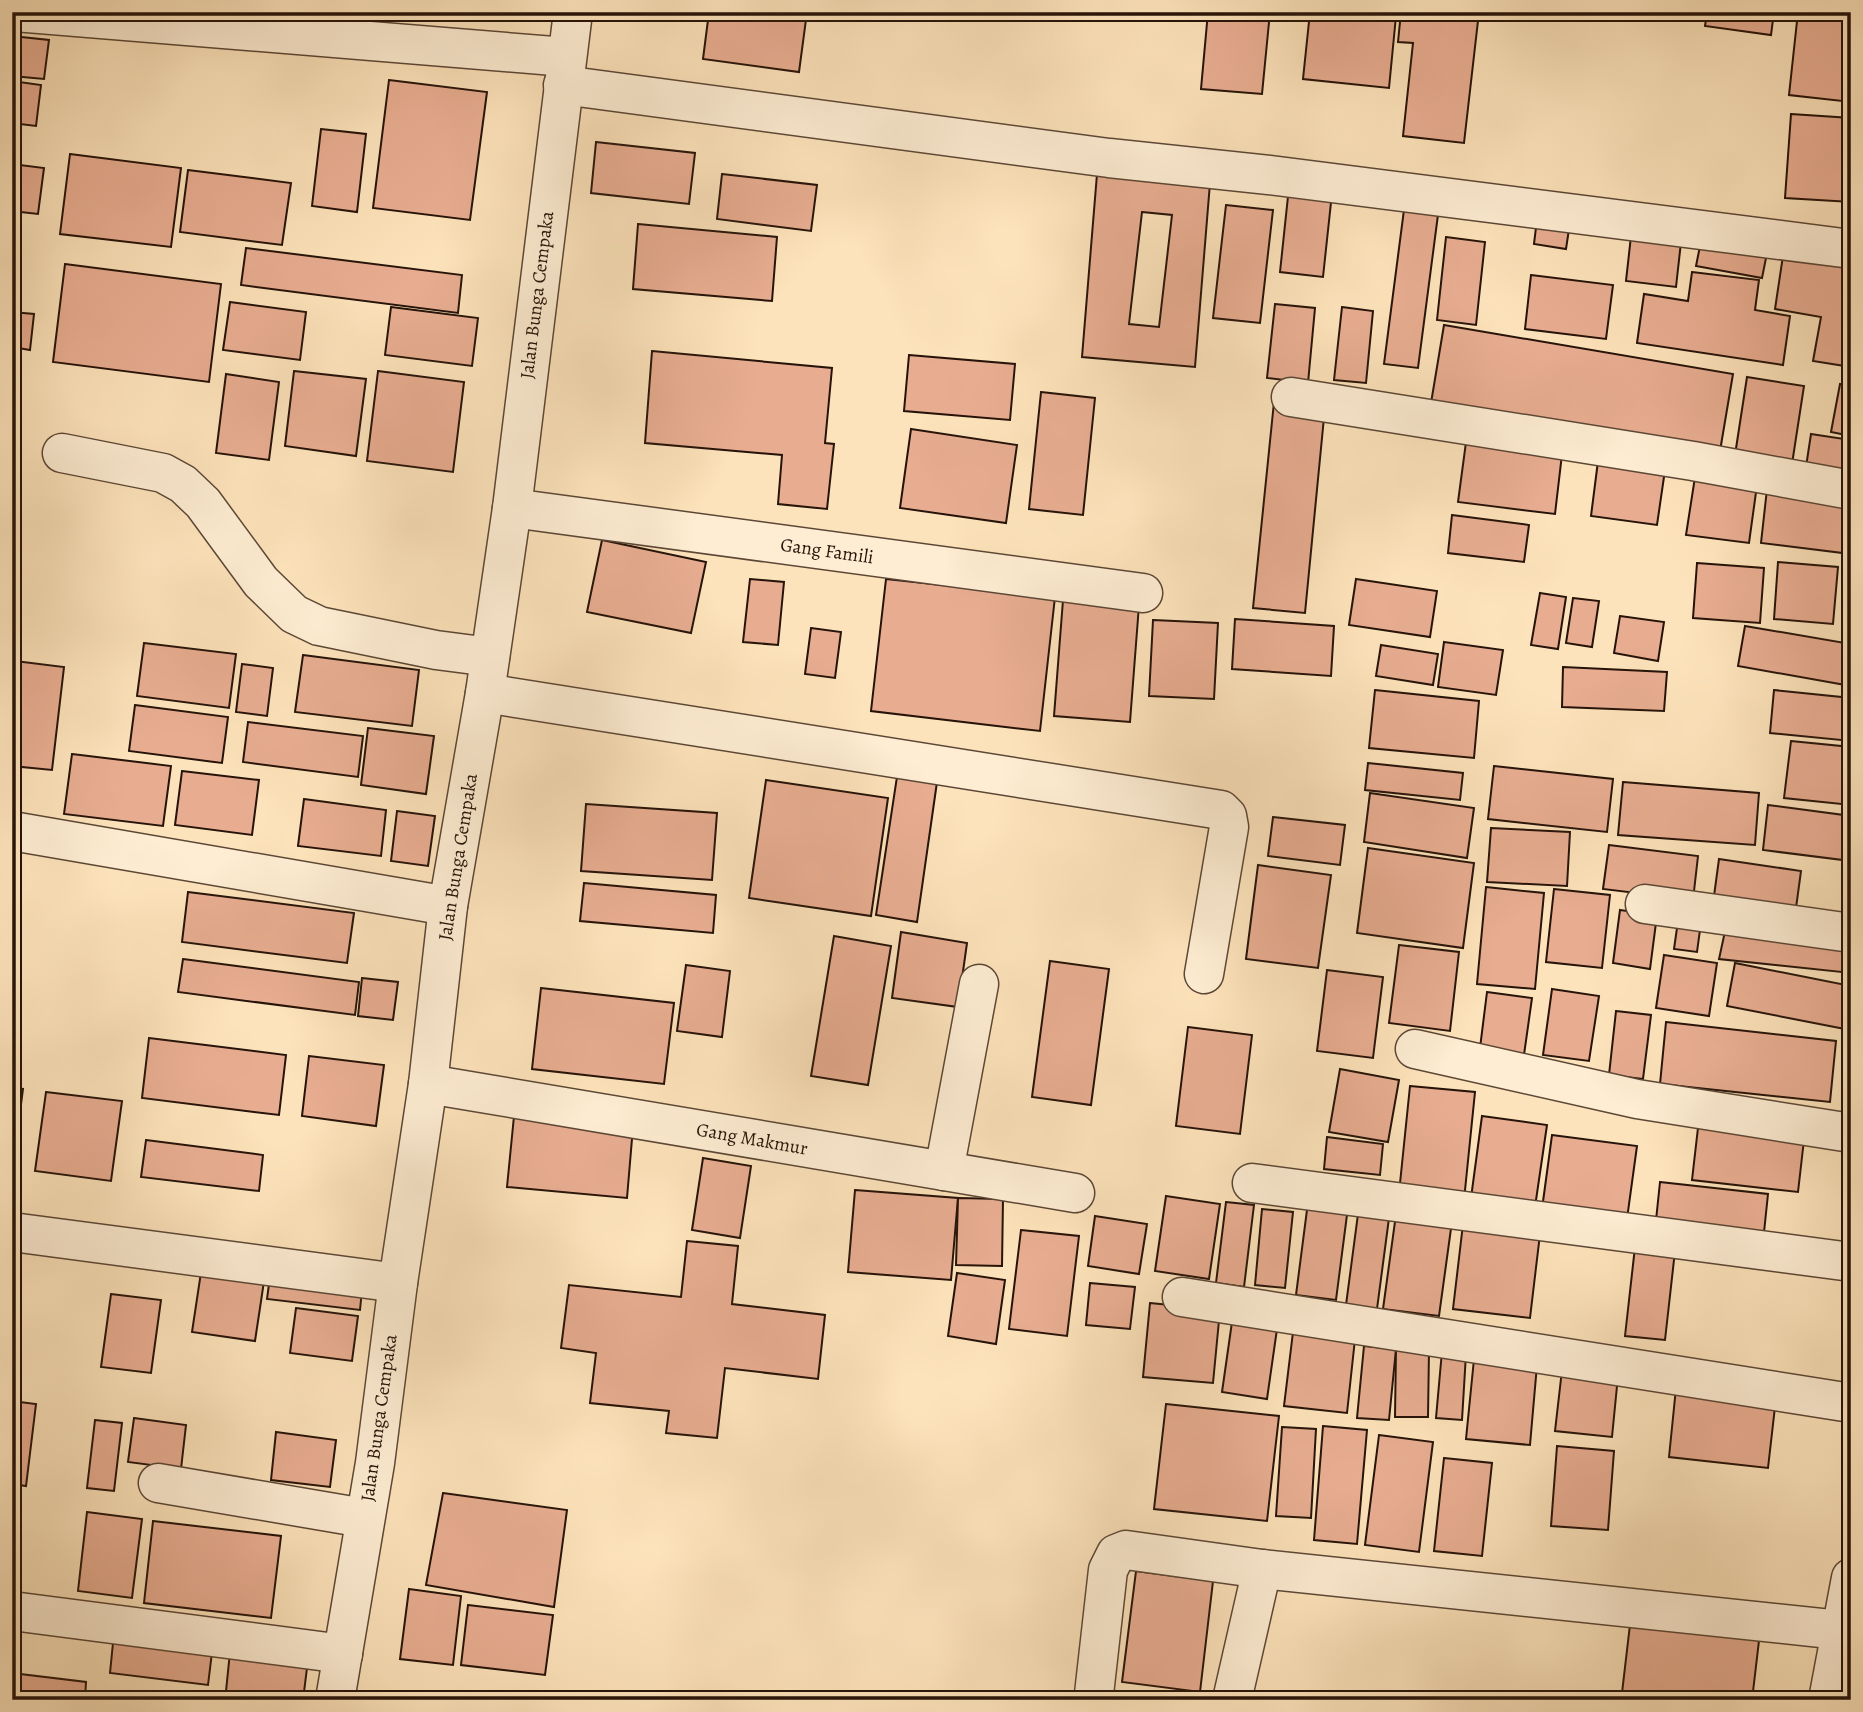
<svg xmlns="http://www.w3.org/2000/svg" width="1863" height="1712" viewBox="0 0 1863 1712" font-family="Alegreya,serif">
<rect width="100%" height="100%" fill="#fde3bb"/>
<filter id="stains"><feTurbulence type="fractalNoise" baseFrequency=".00286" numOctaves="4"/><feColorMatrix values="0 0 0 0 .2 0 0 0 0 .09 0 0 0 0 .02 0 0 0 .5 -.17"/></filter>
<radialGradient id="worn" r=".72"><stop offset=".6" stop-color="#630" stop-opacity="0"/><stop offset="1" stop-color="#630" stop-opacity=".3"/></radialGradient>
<g fill="#e8ad91" stroke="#261309" stroke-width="2" fill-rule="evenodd">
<polygon points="709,12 807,12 799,72 703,59"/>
<polygon points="1208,12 1270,12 1262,94 1201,89"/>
<polygon points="1310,12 1359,12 1396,16 1389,88 1303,79"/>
<polygon points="1401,12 1479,12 1464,143 1403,136 1413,43 1398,42"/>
<polygon points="1707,12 1774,12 1771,35 1705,26"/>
<polygon points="1798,12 1851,14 1851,102 1789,95"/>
<polygon points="12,36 49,40 44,79 12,76"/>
<polygon points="389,80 487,92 470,220 373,208"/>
<polygon points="12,81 41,85 36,126 12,123"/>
<polygon points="1791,114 1851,118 1851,202 1785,198"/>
<polygon points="12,127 16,128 12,159"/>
<polygon points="321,129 366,134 357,212 312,206"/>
<polygon points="596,142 695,153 689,204 591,193"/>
<polygon points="70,154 181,168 171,247 60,234"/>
<polygon points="12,164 44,168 38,214 12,211"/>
<polygon points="188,170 291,183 282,245 180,232"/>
<polygon points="722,174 817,185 811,231 717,219"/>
<path d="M1097 174 1210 183 1195 367 1082 357ZM1142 212 1172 215 1159 327 1129 324Z"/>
<polygon points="1289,187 1332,193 1323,277 1280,272"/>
<polygon points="1405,202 1439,207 1418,368 1384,364"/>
<polygon points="1226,205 1273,210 1260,323 1213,318"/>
<polygon points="1538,211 1571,216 1566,249 1534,244"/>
<polygon points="12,220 19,220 14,261 12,261"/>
<polygon points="638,224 777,237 772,301 633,289"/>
<polygon points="1632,227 1682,233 1676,287 1626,281"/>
<polygon points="1703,231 1769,243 1762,278 1696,266"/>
<polygon points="1446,237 1485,242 1476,325 1437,320"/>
<polygon points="246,248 462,275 458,313 241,285"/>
<polygon points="1784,249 1851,258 1851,367 1813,361 1821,317 1775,309"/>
<polygon points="65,264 221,284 209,382 53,362"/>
<polygon points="1692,272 1759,280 1755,310 1790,316 1783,365 1637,343 1644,294 1688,301"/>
<polygon points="1531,275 1613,285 1606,339 1525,329"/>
<polygon points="230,302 306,312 300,360 223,350"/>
<polygon points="1275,304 1315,308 1308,383 1267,378"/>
<polygon points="391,307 478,318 472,366 385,355"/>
<polygon points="1342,307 1373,311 1366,383 1334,380"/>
<polygon points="12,312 34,314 30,350 12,347"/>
<polygon points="1444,325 1733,374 1719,457 1430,409"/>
<polygon points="652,351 832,368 825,443 834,444 827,509 778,504 782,455 645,443"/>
<polygon points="909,355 1015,364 1010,420 904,411"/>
<polygon points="294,371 366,379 356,456 285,446"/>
<polygon points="378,371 464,382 453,472 367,461"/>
<polygon points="226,374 279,382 269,460 216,453"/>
<polygon points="1747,377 1804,386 1792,464 1735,455"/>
<polygon points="1840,384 1851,386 1851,436 1831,432"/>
<polygon points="1041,392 1095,398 1083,515 1029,509"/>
<polygon points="1274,402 1325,407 1305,613 1253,608"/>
<polygon points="911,429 1017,445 1006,523 900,508"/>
<polygon points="1811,434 1851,440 1851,487 1804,480"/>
<polygon points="12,435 16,435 12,468"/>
<polygon points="1466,442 1562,454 1555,514 1458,502"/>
<polygon points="1598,461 1665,470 1657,525 1591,516"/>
<polygon points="1695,477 1757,485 1749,543 1686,535"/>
<polygon points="1767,489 1851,499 1851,554 1761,543"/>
<polygon points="1452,515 1529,525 1524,562 1448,553"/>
<polygon points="602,540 706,562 691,633 587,612"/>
<polygon points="1778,562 1838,567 1833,624 1774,619"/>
<polygon points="1697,563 1764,568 1760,623 1693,618"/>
<polygon points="1850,568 1851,568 1851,630 1845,629"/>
<polygon points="750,579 784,582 778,645 743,642"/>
<polygon points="886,579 1055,597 1040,731 871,711"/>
<polygon points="1356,579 1437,591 1430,637 1349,625"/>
<polygon points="1540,593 1566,597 1558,649 1531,645"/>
<polygon points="1573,598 1599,601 1592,647 1566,643"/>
<polygon points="1063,600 1139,605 1130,722 1054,716"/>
<polygon points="1620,616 1664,622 1658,661 1614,653"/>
<polygon points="1235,619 1334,626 1331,676 1232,669"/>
<polygon points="1153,620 1218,623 1214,699 1149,696"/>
<polygon points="1745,626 1851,644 1851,686 1738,666"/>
<polygon points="811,628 841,632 835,678 805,674"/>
<polygon points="1444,642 1503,650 1496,695 1438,687"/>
<polygon points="144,643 236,654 229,708 137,696"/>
<polygon points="1381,645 1438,654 1433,685 1376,676"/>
<polygon points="303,655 419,670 412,726 295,712"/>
<polygon points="15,661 64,667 52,770 12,766 12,689"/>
<polygon points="242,664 273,668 267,716 236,712"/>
<polygon points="1563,667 1667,672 1664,711 1562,707"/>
<polygon points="1375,690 1479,701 1474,758 1369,748"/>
<polygon points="1774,690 1851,698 1851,741 1770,733"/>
<polygon points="135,705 228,717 222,763 129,751"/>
<polygon points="248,722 363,736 358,777 243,762"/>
<polygon points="368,728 434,736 426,794 361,785"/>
<polygon points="1791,741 1851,747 1851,805 1784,798"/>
<polygon points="72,754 171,766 163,826 64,814"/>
<polygon points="1368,763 1463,773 1460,800 1365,790"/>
<polygon points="1494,766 1613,779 1607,832 1488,819"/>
<polygon points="898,770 938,775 917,922 876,915"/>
<polygon points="182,771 259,780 252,835 175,825"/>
<polygon points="766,780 888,798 871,916 749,898"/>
<polygon points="1623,782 1759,793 1755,845 1618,835"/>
<polygon points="1370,793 1474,808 1467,858 1364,842"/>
<polygon points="304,799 386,810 381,856 298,846"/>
<polygon points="586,804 717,813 712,880 581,871"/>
<polygon points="1768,805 1851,816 1851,861 1763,850"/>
<polygon points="397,811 435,816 428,866 391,861"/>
<polygon points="1273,817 1345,825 1340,865 1268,856"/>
<polygon points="1491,828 1570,832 1567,886 1487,882"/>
<polygon points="1609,845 1698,856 1693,900 1603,889"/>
<polygon points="1368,848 1474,863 1463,948 1357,933"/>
<polygon points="1719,859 1801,871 1796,908 1714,896"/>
<polygon points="1258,865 1331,875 1318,968 1246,959"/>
<polygon points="584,883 716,895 713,933 580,921"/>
<polygon points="1486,887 1544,893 1535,989 1477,984"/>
<polygon points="1554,889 1610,895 1602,968 1546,962"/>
<polygon points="188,892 354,913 347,963 182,942"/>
<polygon points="1620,910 1657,915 1650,969 1613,963"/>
<polygon points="1679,914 1702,915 1697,952 1674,949"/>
<polygon points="1727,922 1851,938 1851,973 1719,959"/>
<polygon points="901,932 967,943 958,1007 892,998"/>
<polygon points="834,936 891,946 868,1085 811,1076"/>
<polygon points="1399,945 1459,952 1450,1031 1389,1023"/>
<polygon points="1664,955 1717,963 1709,1016 1656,1008"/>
<polygon points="183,959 359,982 355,1015 178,992"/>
<polygon points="1050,961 1109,969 1091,1105 1032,1097"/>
<polygon points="1735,963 1851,986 1850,1030 1727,1006"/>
<polygon points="686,965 730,971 722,1037 677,1031"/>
<polygon points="1327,970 1383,977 1373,1058 1317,1051"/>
<polygon points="362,978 398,982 393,1020 358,1016"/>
<polygon points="541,988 674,1003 664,1084 532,1069"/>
<polygon points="1552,989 1599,996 1589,1061 1543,1055"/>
<polygon points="1487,992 1532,998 1523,1062 1479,1056"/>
<polygon points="1616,1011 1651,1015 1643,1079 1609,1075"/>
<polygon points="1666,1022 1836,1041 1830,1102 1660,1084"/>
<polygon points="1188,1027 1252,1035 1240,1134 1176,1126"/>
<polygon points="149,1038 286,1055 279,1115 142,1098"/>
<polygon points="309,1056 384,1065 376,1126 302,1116"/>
<polygon points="1340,1069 1399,1080 1388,1142 1329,1132"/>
<polygon points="1410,1086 1475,1092 1464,1200 1399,1193"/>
<polygon points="12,1088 23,1089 12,1173"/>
<polygon points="46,1092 122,1101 111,1181 35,1171"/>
<polygon points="514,1116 633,1127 627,1198 507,1187"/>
<polygon points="1482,1116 1547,1125 1535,1207 1471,1198"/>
<polygon points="1699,1119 1805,1131 1798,1192 1692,1180"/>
<polygon points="1552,1135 1637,1146 1627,1219 1542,1209"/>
<polygon points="1327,1137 1383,1144 1380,1175 1324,1169"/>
<polygon points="146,1140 263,1155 259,1191 141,1177"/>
<polygon points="703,1158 751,1166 740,1238 692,1230"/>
<polygon points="1660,1182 1768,1194 1763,1242 1655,1230"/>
<polygon points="855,1190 958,1198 951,1280 848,1272"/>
<polygon points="1166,1196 1220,1204 1209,1279 1155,1271"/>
<polygon points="958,1198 1003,1199 1002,1266 956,1265"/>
<polygon points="1226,1202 1254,1205 1244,1287 1216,1283"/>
<polygon points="1308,1202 1348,1207 1336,1300 1296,1295"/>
<polygon points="1397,1207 1453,1214 1439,1316 1383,1309"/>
<polygon points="1262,1209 1293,1212 1285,1288 1255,1285"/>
<polygon points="1358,1214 1389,1218 1377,1309 1346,1305"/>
<polygon points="1095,1216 1147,1224 1139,1274 1088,1266"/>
<polygon points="1463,1224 1540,1234 1530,1318 1453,1309"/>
<polygon points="1021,1230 1079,1236 1067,1336 1009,1329"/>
<polygon points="687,1241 738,1246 732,1304 825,1315 818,1379 725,1368 717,1438 666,1433 669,1411 590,1403 596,1353 561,1348 569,1285 681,1297"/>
<polygon points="1635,1247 1675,1251 1665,1340 1625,1336"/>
<polygon points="203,1259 266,1268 255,1341 192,1332"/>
<polygon points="271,1269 363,1280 360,1310 267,1299"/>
<polygon points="957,1273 1005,1280 996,1344 948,1336"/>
<polygon points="1090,1283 1135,1287 1130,1329 1086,1325"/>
<polygon points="111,1294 161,1300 151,1373 101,1367"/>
<polygon points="1150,1303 1220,1310 1213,1383 1143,1377"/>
<polygon points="296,1308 358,1316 352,1361 290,1353"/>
<polygon points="1232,1322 1277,1329 1267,1399 1222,1392"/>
<polygon points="1293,1332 1355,1339 1347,1413 1284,1406"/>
<polygon points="1364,1346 1396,1349 1389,1420 1357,1418"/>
<polygon points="1396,1349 1429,1350 1428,1417 1395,1417"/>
<polygon points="1442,1351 1466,1354 1462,1420 1436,1418"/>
<polygon points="1474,1359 1537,1365 1530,1445 1466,1439"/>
<polygon points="1562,1370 1618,1376 1612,1437 1555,1431"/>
<polygon points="1676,1388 1776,1398 1768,1468 1669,1457"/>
<polygon points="12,1401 36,1404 26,1486 12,1484"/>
<polygon points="1166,1404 1279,1416 1267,1521 1154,1509"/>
<polygon points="134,1418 186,1425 181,1469 128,1462"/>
<polygon points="95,1420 122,1423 114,1491 87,1488"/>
<polygon points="1323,1426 1367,1430 1357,1544 1314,1540"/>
<polygon points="1282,1427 1316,1429 1311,1518 1276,1516"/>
<polygon points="276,1432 336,1440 330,1487 271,1480"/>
<polygon points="1379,1435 1433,1442 1419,1552 1365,1545"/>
<polygon points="1557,1446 1614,1451 1608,1530 1551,1526"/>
<polygon points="1444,1458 1492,1463 1482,1556 1434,1551"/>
<polygon points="443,1493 567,1510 554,1607 426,1585"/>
<polygon points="87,1512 142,1519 132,1598 78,1591"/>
<polygon points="153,1521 281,1536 271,1618 144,1603"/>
<polygon points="1136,1571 1213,1581 1200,1692 1122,1682"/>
<polygon points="409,1589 461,1596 453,1665 400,1659"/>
<polygon points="468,1605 553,1615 545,1675 461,1665"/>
<polygon points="1631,1616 1760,1632 1752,1700 1680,1700 1622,1693"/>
<polygon points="114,1633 213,1644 208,1685 110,1673"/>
<polygon points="230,1652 308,1660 303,1700 226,1691"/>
<polygon points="12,1673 86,1682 85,1700 12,1700"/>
<polygon points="447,1695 485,1700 447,1700"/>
</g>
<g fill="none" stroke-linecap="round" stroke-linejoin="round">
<g stroke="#5c4736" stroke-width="41">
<g id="minor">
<polyline points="15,12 566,57"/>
<polyline points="563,85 1109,158 1269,175 1851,249"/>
<polyline points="1291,397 1693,461 1851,490"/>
<polyline points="62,453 163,473 183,484 203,503 261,582 294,614 319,626 436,650 490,657"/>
<polyline points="512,508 1143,593"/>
<polyline points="485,693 1221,810 1227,816 1229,827 1204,974"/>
<polyline points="12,831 448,906"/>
<polyline points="1645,904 1851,933"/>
<polyline points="1415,1049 1637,1099 1851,1133"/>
<polyline points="428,1084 1075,1193"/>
<polyline points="944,1171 979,984"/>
<polyline points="1252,1183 1851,1262"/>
<polyline points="12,1232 398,1283"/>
<polyline points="1182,1297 1851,1403"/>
<polyline points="158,1483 364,1518"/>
<polyline points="12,1611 343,1654"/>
<polyline points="335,1700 375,1463 398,1283 428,1084 448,906 485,693 512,508 573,12"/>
<polyline points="1096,1700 1094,1694 1108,1570 1116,1554 1126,1550 1262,1569 1840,1630"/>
<polyline points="1232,1700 1262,1569"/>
<polyline points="1828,1700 1851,1578"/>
</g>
</g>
<use href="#minor" stroke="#feedd3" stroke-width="38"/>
</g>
<g text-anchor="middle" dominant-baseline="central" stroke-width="5" stroke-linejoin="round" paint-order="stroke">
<g font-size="19" fill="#261309" stroke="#feedd3">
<text transform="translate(537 295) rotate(-83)">Jalan Bunga Cempaka</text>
<text transform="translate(827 551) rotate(8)">Gang Famili</text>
<text transform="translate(458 857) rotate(-81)">Jalan Bunga Cempaka</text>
<text transform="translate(752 1139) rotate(10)">Gang Makmur</text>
<text transform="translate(379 1418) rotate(-82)">Jalan Bunga Cempaka</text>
</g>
</g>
<rect width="1863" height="1712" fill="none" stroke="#fde3bb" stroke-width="42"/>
<rect x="14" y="14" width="1835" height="1684" fill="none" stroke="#261309" stroke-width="3.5"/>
<rect x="21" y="21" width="1821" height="1670" fill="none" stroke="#261309" stroke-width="2"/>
<rect width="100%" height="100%" filter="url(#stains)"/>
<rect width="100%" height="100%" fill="url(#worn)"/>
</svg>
